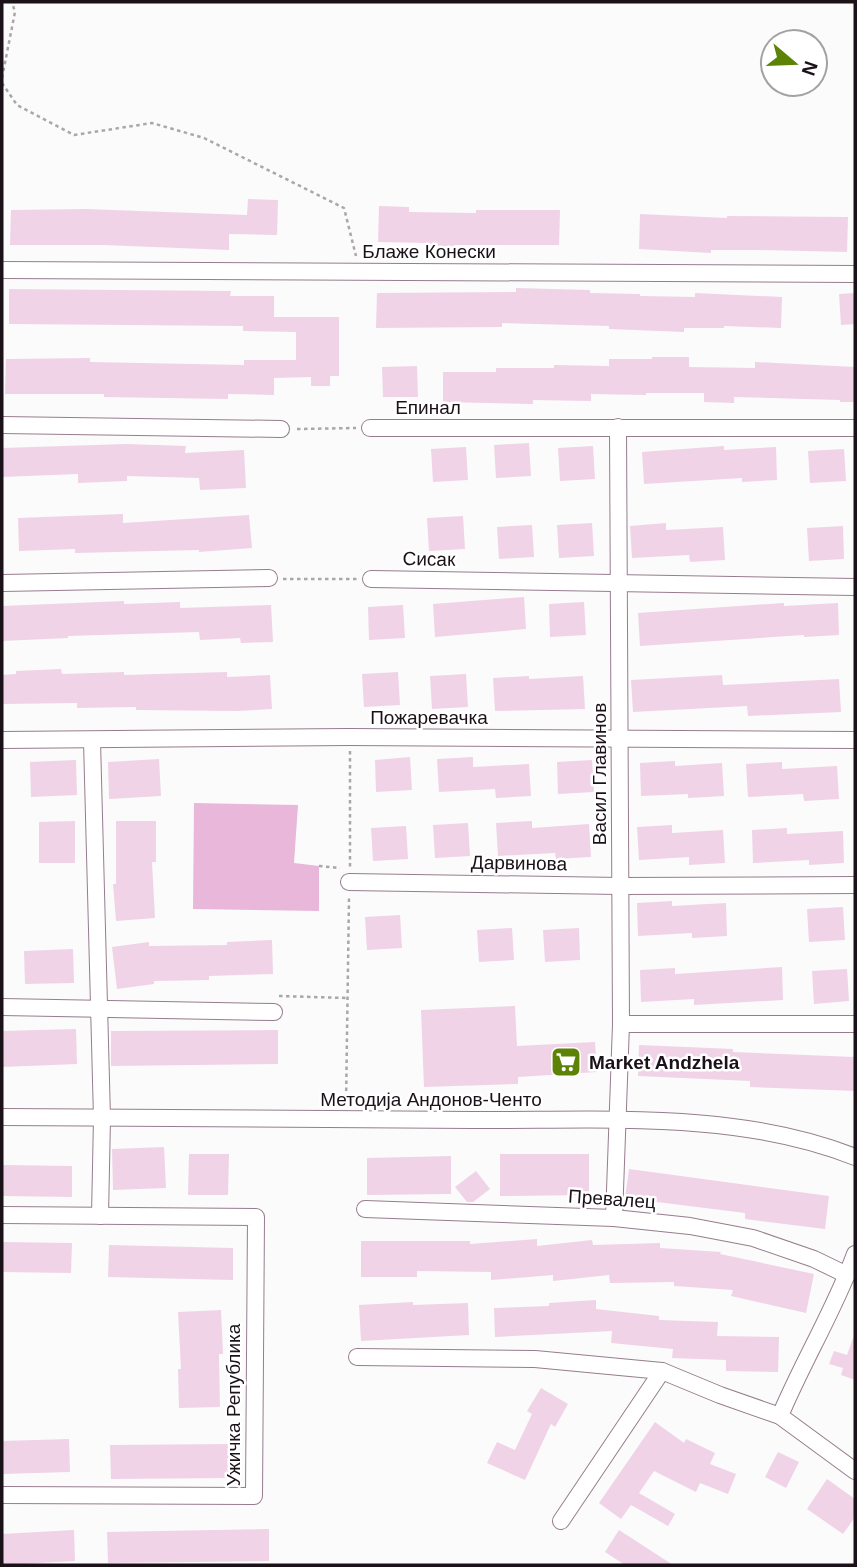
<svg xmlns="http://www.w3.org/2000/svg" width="857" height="1567" viewBox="0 0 857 1567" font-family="Arial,sans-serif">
<rect width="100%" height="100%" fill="#fbfbfb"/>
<polygon fill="#e8b7d9" points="194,803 298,805 294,863 319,866 319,911 193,909"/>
<g fill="#f0d3e7">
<polygon points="248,199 278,200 277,235 229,234 229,250 103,245 10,245 11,210 86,209 247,215"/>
<polygon points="379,206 409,207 409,212 476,213 476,210 560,210 559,245 455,245 455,248 425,247 425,243 378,242"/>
<polygon points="640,214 727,218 727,216 848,217 847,252 757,250 711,250 711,253 639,249"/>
<polygon points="516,288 590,290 590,293 640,294 640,296 695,297 695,293 782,297 781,328 724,326 724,328 684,328 684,332 609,329 609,326 502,323 502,327 376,328 377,293 516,292"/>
<polygon points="9,289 231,291 230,296 274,296 274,317 339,317 339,376 330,376 330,386 311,386 311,377 274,378 274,395 228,394 228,399 104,397 104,394 5,394 6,359 90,358 90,362 244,365 244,360 296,360 296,332 243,331 243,326 9,324"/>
<polygon points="855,293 855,324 841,325 839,294"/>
<polygon points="652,357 689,357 689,367 755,368 755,362 855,367 855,402 840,402 840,400 734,397 734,403 704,402 704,393 646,393 646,395 591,394 591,401 533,400 533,404 443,402 443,372 496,372 496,368 554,368 554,365 609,366 609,359 652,359"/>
<polygon points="417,366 418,397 383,397 382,367"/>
<polygon points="529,443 531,476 496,478 494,445"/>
<polygon points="126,444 186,446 185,453 244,450 246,488 200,490 199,478 127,476 127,481 78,483 78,474 2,477 2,448"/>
<polygon points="593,446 595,479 560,481 558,448"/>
<polygon points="724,446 724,450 776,447 777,480 742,482 742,478 644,484 642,452"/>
<polygon points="466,447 468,480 433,482 431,449"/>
<polygon points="844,449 846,481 810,483 808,451"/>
<polygon points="123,514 123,523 249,515 252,548 199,552 199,550 75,553 75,549 19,551 18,518"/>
<polygon points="463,516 465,549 429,551 427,518"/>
<polygon points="592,523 594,556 559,558 557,525"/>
<polygon points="666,523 666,530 723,527 725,560 690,562 689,555 632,558 630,526"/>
<polygon points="532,525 534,557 499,559 497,527"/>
<polygon points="843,526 844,559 809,561 807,528"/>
<polygon points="524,597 526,629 435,637 433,604"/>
<polygon points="124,601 124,604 180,602 180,608 271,605 273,642 241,643 240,638 200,640 199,632 68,636 68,638 2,641 2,606"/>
<polygon points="584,602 586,635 550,637 549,604"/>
<polygon points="784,603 784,606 838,603 839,635 804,637 804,635 640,646 638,613"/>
<polygon points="403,605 405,638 369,640 368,607"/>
<polygon points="61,669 62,674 124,672 124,675 227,672 227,677 270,675 272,709 236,711 136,710 136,707 77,708 77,703 2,704 2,675 16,674 16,671"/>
<polygon points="398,672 400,705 364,707 362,674"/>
<polygon points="466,674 468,707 432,709 430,676"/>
<polygon points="722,675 723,685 839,679 841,712 748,716 747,706 633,712 631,680"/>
<polygon points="529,676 529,679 583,676 585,709 495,711 493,678"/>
<polygon points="410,757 412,790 376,792 375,760"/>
<polygon points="473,757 473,767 529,764 531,796 496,798 495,789 439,792 437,759"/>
<polygon points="159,759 161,796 109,799 108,762"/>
<polygon points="76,760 77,795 31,797 30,762"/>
<polygon points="592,760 594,792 558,794 557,762"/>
<polygon points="675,761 675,766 722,763 724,796 688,798 688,794 641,796 640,763"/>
<polygon points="782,762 782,769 837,766 839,799 804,801 803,794 748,797 746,764"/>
<polygon points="75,821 75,863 39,863 39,822"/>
<polygon points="116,821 156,821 156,862 152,862 155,918 116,921 113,884 116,884"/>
<polygon points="532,821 532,828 589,824 591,857 556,859 555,853 498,856 496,823"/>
<polygon points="468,823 470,856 435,858 433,825"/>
<polygon points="672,825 672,833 723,830 725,863 689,865 689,857 639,860 637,827"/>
<polygon points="406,826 408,859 373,861 371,828"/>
<polygon points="787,828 787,834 843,831 844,863 809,865 809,860 753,863 752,830"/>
<polygon points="672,901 672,906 726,903 727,936 692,938 692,933 638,936 637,903"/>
<polygon points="843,907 845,940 809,942 807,909"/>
<polygon points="400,915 402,948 367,950 365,917"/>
<polygon points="512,928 514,960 479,962 477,930"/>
<polygon points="579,928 580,960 545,962 543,930"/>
<polygon points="272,940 273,974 209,976 209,980 154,981 154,984 117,989 112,947 149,942 149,946 227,945 227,942"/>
<polygon points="73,949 74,983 25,984 24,951"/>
<polygon points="782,967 783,1000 694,1005 694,999 641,1002 640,970 675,968 675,974"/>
<polygon points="847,969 849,1001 814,1004 812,971"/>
<polygon points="515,1006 517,1046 595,1042 597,1072 518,1077 518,1084 424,1087 421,1010"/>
<polygon points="76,1029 77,1064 2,1067 2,1031"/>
<polygon points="278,1030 278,1064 111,1066 111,1031"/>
<polygon points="639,1045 733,1049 733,1052 855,1057 855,1091 750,1087 750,1081 638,1076"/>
<polygon points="164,1147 166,1188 113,1190 112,1149"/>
<polygon points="189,1154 229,1154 228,1195 188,1195"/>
<polygon points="500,1154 589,1154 589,1195 500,1196"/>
<polygon points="451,1156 451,1194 367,1195 367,1158"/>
<polygon points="2,1165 72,1166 72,1197 2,1196"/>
<polygon points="629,1169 829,1196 825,1229 745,1219 745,1213 625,1198"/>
<polygon points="476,1171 490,1189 473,1202 467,1202 455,1187"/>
<polygon points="537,1239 537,1246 592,1240 593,1245 660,1243 660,1248 721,1252 720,1254 814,1274 806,1313 731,1296 733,1290 674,1286 674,1282 610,1283 609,1275 553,1281 553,1275 491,1280 491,1272 417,1271 417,1277 361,1277 361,1241 470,1241 470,1244"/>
<polygon points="2,1242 72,1243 71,1273 2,1272"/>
<polygon points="109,1245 233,1248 233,1280 108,1277"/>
<polygon points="596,1300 596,1309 659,1316 659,1320 718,1322 717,1336 779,1337 778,1372 726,1371 726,1360 672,1358 673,1349 611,1343 612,1331 495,1337 494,1308 549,1306 549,1303"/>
<polygon points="413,1302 413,1305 468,1303 469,1335 361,1341 359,1305"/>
<polygon points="221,1310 223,1354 219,1354 220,1407 179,1408 178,1369 181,1369 178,1312"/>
<polygon points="853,1338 855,1339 855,1380 841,1375 843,1368 829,1364 834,1351 847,1355"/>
<polygon points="541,1388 568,1404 555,1427 551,1424 525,1480 487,1463 497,1442 515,1450 532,1414 527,1411"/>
<polygon points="655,1422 684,1443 686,1439 715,1453 710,1464 736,1474 728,1494 700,1483 696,1492 654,1471 639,1493 675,1514 668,1526 631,1505 621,1519 599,1503"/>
<polygon points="69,1439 70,1472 2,1474 2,1441"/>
<polygon points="230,1444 230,1478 111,1479 110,1445"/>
<polygon points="778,1452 799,1462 786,1488 765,1477"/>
<polygon points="827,1479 855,1499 855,1517 843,1534 807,1509"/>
<polygon points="269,1529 269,1561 108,1563 107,1532"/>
<polygon points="74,1530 75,1561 2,1565 2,1534"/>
<polygon points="619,1530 673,1565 625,1565 605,1552"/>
</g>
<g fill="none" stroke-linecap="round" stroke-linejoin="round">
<g stroke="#977c8e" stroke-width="18">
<g id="minor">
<polyline points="2,270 855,274"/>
<polyline points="2,425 281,429"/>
<polyline points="370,428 855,428"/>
<polyline points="371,579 855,587"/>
<polyline points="2,583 269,578"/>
<polyline points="2,740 349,737 855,740"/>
<polyline points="92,741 102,1118 100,1216"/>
<polyline points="349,882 620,886 855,885"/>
<polyline points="2,1007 274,1012"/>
<polyline points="621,1024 855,1024"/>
<path d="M2 1117C159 1118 316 1119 473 1120 598 1121 738 1110 855 1157"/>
<polyline points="365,1209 614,1218 690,1226 753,1238 814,1259 847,1275"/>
<polyline points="2,1215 256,1217 254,1496 2,1495"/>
<polyline points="614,1218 621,1024 618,427"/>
<polyline points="357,1357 535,1359 662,1371"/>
<path d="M780 1416C803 1361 835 1309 855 1254"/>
<polyline points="561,1521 662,1371 720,1395 780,1416 855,1471"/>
</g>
</g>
<g stroke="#aaa6a9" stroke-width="2.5" stroke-dasharray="3.5 3.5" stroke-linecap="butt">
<polyline points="2,78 15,12 12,2"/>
<polyline points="2,83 17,105 74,135 152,123 204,138 344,208 356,256"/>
<polyline points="297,429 356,428"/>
<polyline points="283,579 357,579"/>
<polyline points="350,751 350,867"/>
<polyline points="319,866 340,868"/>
<polyline points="279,996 347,998"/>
<polyline points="346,1105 349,898"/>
</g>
<use href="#minor" stroke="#fff" stroke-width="16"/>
</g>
<defs>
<g id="supermarket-square" transform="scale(1.575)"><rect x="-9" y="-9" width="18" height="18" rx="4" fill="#5c8305" stroke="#fff"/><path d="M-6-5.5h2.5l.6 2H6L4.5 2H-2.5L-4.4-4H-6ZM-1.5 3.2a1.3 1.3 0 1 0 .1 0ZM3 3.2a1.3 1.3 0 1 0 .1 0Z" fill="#fff"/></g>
</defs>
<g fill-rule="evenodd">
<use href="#supermarket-square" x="566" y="1062"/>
</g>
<g text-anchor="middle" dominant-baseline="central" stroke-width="5" stroke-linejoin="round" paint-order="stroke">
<g font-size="19" fill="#1b1118" stroke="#fff">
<text x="429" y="251">Блаже Конески</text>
<text x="428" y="407">Епинал</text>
<text transform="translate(429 559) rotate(1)">Сисак</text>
<text x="429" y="717">Пожаревачка</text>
<text transform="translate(599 774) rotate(-90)">Васил Главинов</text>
<text transform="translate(519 863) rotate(1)">Дарвинова</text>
<text x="431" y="1099">Методија Андонов-Ченто</text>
<text transform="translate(612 1199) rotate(4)">Превалец</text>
<text transform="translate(233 1405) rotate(-90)">Ужичка Република</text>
</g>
<g font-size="19" font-weight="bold" fill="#1b1118" stroke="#fff" text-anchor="start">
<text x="589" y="1062">Market Andzhela</text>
</g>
</g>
<rect width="857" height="1567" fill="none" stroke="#1b1118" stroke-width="7"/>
<g transform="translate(794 63) rotate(109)"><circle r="33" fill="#ffffff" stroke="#a4a0a3" stroke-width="2"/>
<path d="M0-5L12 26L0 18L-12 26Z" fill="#5c8305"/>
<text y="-10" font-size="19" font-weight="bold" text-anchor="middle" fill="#1b1118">N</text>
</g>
</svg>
